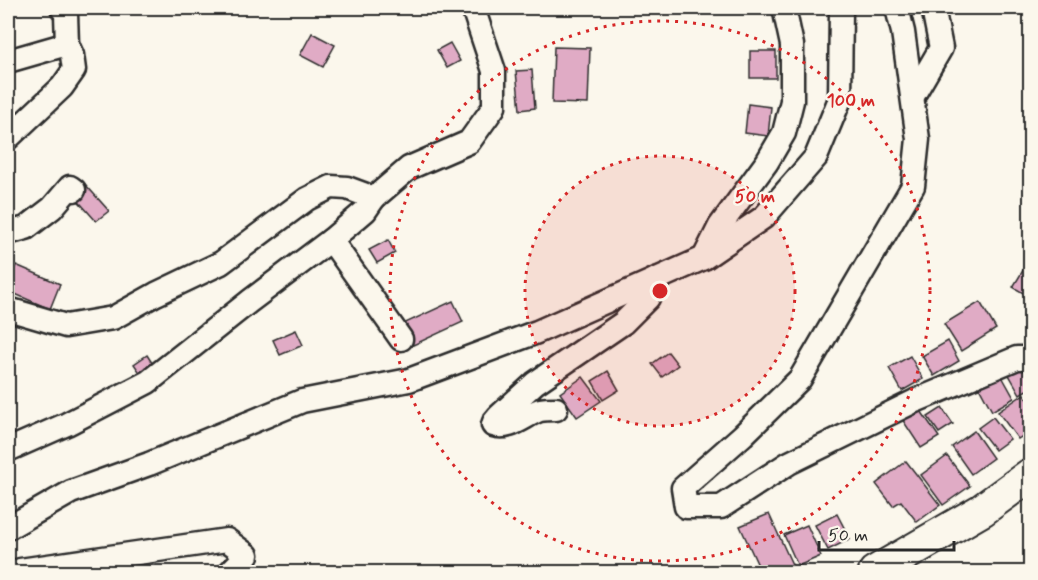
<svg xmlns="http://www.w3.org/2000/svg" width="1038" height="580" viewBox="0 0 1038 580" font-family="Mynerve,sans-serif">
<rect width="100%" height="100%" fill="#fbf7ec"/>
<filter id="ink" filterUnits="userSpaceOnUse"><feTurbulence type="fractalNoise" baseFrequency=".0167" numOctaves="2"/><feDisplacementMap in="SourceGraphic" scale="12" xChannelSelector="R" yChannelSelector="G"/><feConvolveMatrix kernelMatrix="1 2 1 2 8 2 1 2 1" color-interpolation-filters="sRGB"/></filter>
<g filter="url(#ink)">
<g fill="#e0abc5" stroke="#2b2b2b" stroke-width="1.5">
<polygon points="312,33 335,45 323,67 300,55"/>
<polygon points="450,43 460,61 447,68 437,50"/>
<polygon points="554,47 590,48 588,104 552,103"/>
<rect x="750" y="51" width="26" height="27"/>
<polygon points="532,70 535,108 520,110 516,71"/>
<polygon points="748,104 771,107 768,136 745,133"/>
<polygon points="85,184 109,211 96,221 73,195"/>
<polygon points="388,240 395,253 377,263 369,250"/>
<polygon points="1030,259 1030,297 1013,287"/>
<polygon points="16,265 60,284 50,309 8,291 8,285"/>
<polygon points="453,301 463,322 411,346 401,325"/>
<polygon points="980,302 996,329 961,351 944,324"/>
<polygon points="296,330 303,345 280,355 273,340"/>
<polygon points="948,341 959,361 934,376 922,356"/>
<polygon points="668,352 678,365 662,377 652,364"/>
<polygon points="147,355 154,366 141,374 134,364"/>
<polygon points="910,356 923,379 902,391 889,368"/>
<polygon points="1025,363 1030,372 1030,388 1020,394 1008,373"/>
<polygon points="608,371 619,390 603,400 592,381"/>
<polygon points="999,371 1014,398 992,411 977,383"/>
<polygon points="583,377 601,401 577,417 560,393"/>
<polygon points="1024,394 1030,404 1030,431 1018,439 998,412"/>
<polygon points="919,408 939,437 921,448 902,419"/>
<polygon points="942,408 953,424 939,433 928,417"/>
<polygon points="993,417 1010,439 995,450 978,428"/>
<polygon points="974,431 993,458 971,474 952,447"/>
<polygon points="947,456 970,486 943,505 921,475"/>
<polygon points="906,461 940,505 917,522 901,501 893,506 876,484"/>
<polygon points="769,514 795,571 792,572 761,572 740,526"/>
<polygon points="837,514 850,539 828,550 815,525"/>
<polygon points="807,525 821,556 798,566 784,535"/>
</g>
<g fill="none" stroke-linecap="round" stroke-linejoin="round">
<g stroke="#2b2b2b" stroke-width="27">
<g id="minor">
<polyline points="62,8 66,14 67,44"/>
<polyline points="897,8 903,32 918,139 913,186 800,379 743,435 683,488 686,507 721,507 789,463 915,401 1017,358 1030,358"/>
<polyline points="8,61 67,44 72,55 74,70 62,87 8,138"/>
<polyline points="913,96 941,48 933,8"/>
<polyline points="374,198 409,168 469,142 494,107 494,71 473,8"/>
<polyline points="8,233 26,228 52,208 70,187 74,190"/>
<polyline points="331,240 401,339"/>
<polyline points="705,256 720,226 767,162 784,133 792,101 792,45 784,8"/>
<polyline points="8,309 66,326 113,318 156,294 221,263 307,199 331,187 347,188 374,198 365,211 331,240 250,301 148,382 67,424 8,450"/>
<path d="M556 409C551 409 545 409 540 410 525 415 510 431 493 425L494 422 499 416 535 383 623 323 648 298 656 279"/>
<polyline points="8,528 71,492 149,464 302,401 409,380 537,332 704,258 764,217 816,157 840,99 841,8"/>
<polyline points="16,572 20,570 227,540 247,555 230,572"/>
</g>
</g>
<g stroke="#2b2b2b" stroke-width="36">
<polyline id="highway" points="875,572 982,510 1030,475"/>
</g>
<use href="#minor" stroke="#fbf7ec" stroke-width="22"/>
<use href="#highway" stroke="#fbf7ec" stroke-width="32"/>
</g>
</g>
<circle cx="660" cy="291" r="135" fill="#d62828" fill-opacity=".12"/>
<g fill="none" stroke="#d62828" stroke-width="3" stroke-dasharray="3 6">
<circle cx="660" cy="291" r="135"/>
<circle cx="660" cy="291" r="270"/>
</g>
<circle cx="660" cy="291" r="9" fill="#d62828" stroke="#fbf7ec" stroke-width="3"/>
<g font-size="18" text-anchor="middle" font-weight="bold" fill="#d62828" stroke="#fbf7ec" stroke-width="5" stroke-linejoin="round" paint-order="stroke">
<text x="851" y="106">100 m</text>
<text x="755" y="202">50 m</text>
</g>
<rect width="1038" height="580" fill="none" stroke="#fbf7ec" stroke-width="30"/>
<rect x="15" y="15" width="1008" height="550" fill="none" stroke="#2b2b2b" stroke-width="2" filter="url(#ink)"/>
<path d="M819 541v9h135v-9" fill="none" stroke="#2b2b2b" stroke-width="3"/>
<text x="828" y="541" font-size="18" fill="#2b2b2b" stroke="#fbf7ec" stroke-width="4.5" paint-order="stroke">50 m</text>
</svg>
